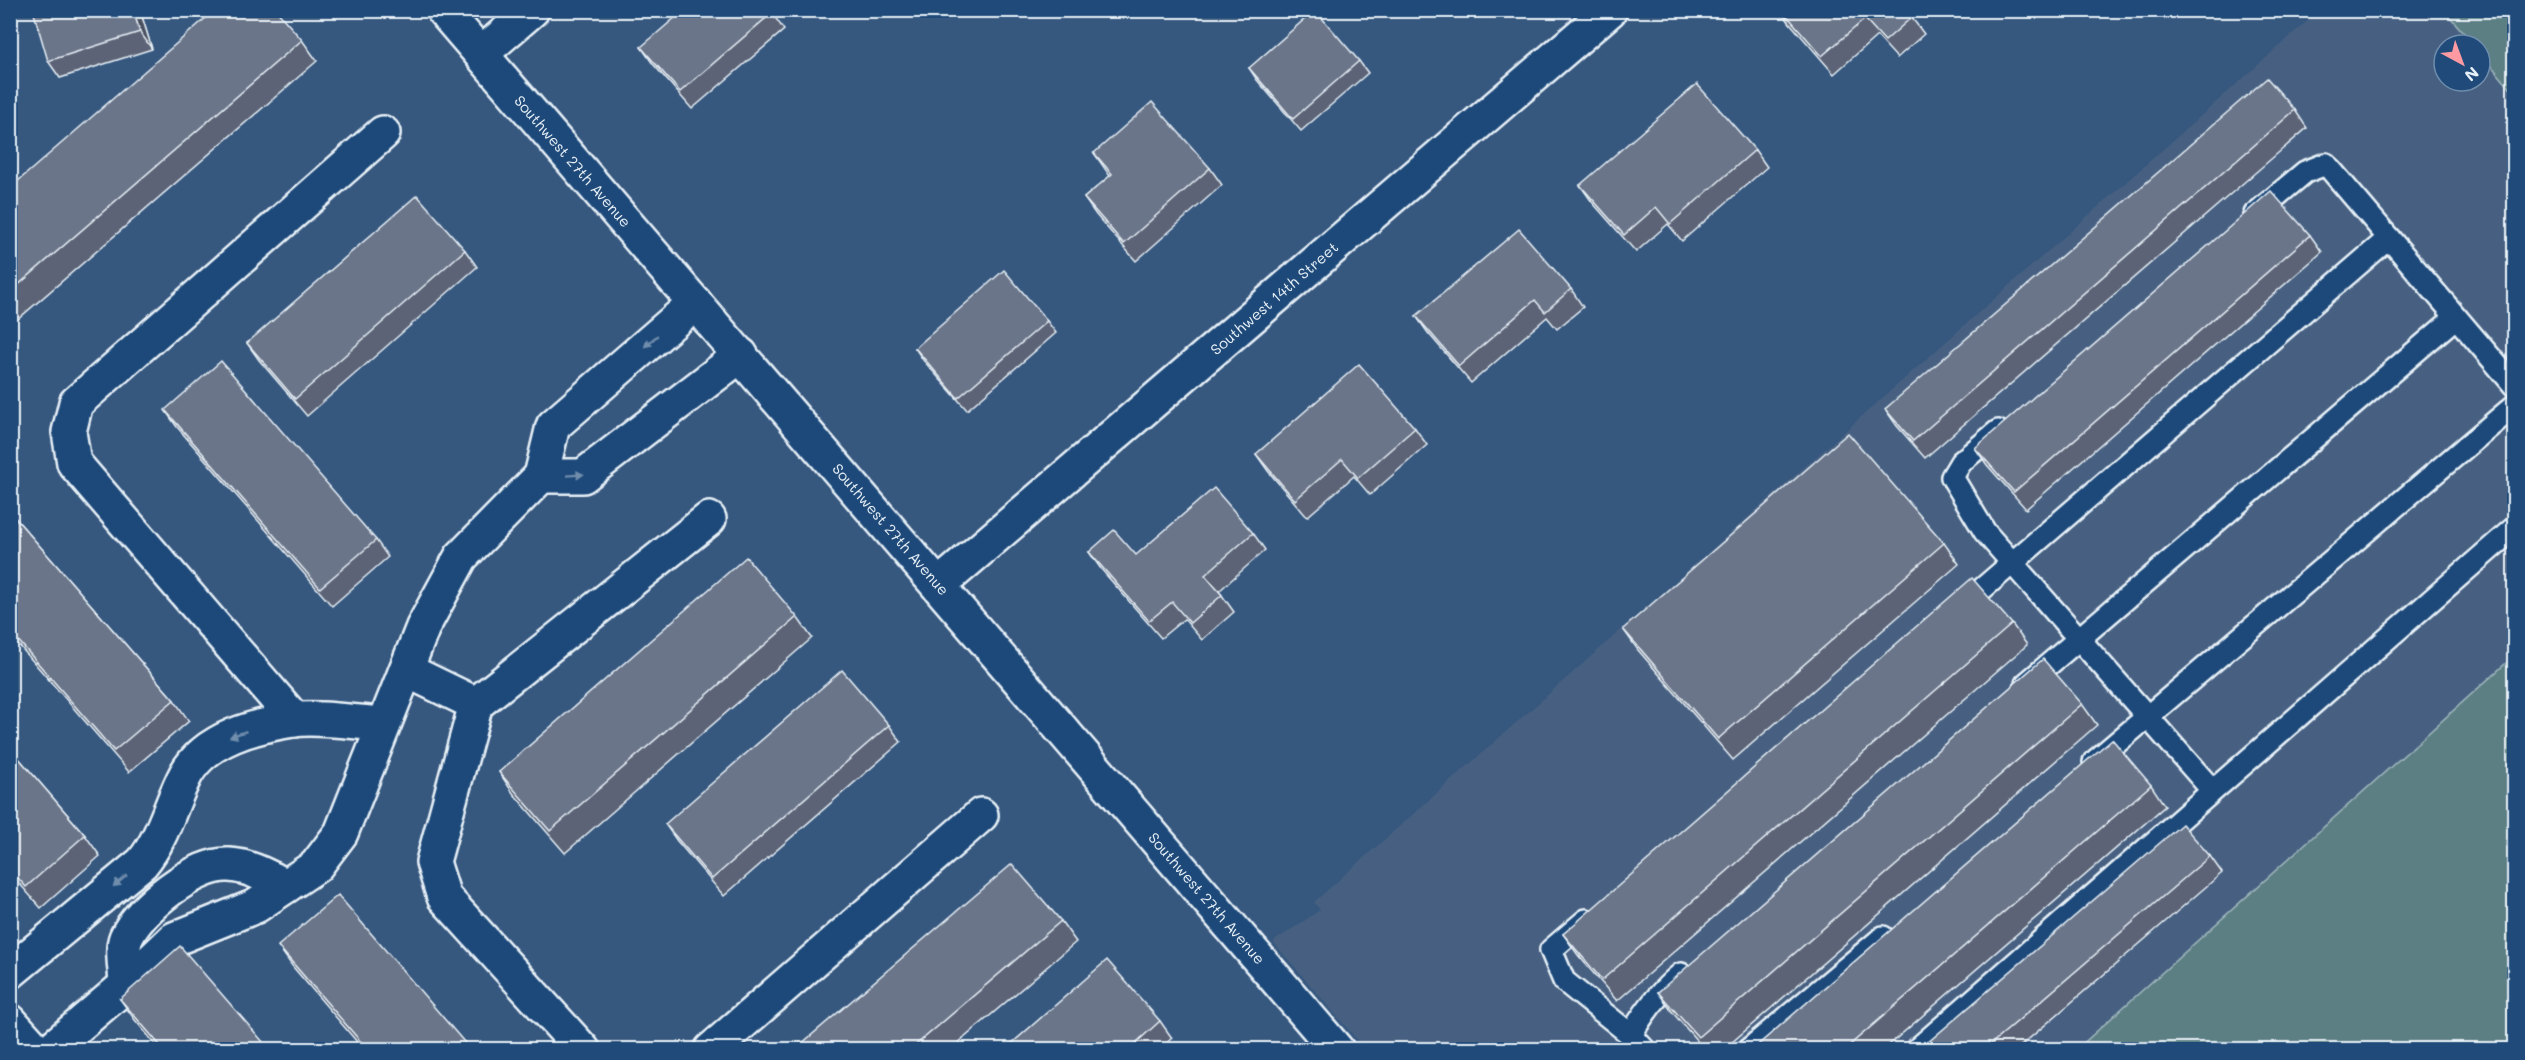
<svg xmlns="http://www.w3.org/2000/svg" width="2525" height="1060" viewBox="0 0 2525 1060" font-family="Mali,sans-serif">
<rect width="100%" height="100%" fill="#36577e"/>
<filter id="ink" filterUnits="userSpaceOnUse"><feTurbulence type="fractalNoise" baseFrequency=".0167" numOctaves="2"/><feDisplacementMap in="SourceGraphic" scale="12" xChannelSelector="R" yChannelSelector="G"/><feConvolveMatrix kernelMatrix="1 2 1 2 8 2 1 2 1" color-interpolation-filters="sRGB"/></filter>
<g filter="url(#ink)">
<polygon fill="#466081" points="2319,11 2445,11 2474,45 2444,45 2444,81 2480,81 2480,52 2514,93 2514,656 2077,1049 1365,1049 1273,942 1320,910 1314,902"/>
<g fill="#5c7f84" stroke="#a2b8be" stroke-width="1.5">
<polygon points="2445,11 2514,11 2514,93 2480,52 2480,45 2474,45"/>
<polygon points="2514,656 2514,1049 2077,1049"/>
</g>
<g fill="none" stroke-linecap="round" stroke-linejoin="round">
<g stroke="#e8f1f8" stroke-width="26">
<g id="lane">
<polyline points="2255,214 2305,172 2326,164 2514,385"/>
<polyline points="1998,431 1961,462 1952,477 1985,532 2212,790"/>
<polyline points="1960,608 2389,238"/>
<polyline points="2026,684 2456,317"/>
<polyline points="2094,762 2514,406"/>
<polyline points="1586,920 1551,950 1564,981 1631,1035"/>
<path d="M1645 1050 1631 1035C1644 1012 1660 991 1681 974"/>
<polyline points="1748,1050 1883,937"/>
<polyline points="1916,1050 2514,528"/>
</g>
</g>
<g stroke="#e8f1f8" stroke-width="38">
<g id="street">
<polyline points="481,54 532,10"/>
<polyline points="695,303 553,426 541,476 583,476 741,355"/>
<polyline points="939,585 1610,10"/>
<polyline points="406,670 476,704"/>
<polyline points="295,720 74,463 69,432 76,403 383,133"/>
<path d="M10 972 142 863C164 837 170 804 186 774 206 738 255 726 293 720 316 716 359 723 384 724"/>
<path d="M126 985C126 972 121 950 126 938 139 908 196 863 229 865 250 866 268 877 286 886"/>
<polyline points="10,1021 36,1050"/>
<polyline points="50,1050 126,985 174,939 256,906 316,866 341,833 423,627 461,557 541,476"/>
<polyline points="583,1050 444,897 433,862 476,704 709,519"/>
<polyline points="711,1050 981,815"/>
</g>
</g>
<g stroke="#e8f1f8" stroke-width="38">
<polyline id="secondary" points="443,10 1337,1050"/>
</g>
<use href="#lane" stroke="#1f4a7a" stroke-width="21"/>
<use href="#street" stroke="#1f4a7a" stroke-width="33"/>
<use href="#secondary" stroke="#1f4a7a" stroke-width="33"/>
</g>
<g fill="#5b6476" stroke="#e8f1f8" stroke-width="1.5">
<polygon points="140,10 152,49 60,78 48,61"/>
<polygon points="770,10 784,30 692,109 653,64 641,47"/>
<polygon points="1781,10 1906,10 1924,34 1897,58 1877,36 1834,74 1789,22"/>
<polygon points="302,40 317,61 10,326 10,188"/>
<polygon points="1359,61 1368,73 1301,131 1257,80 1249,68"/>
<polygon points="2295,110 2307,128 1925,458 1897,426 1885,409"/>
<polygon points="1755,150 1767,167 1682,241 1668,224 1636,252 1592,202 1580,185"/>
<polygon points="1094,153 1210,168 1222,185 1136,261 1096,215 1084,198 1110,176"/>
<polygon points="2310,235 2322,252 2026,509 1987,465 1975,448"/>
<polygon points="465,250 477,267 307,416 259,360 247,343"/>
<polygon points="1571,289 1583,307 1557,329 1547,317 1471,383 1428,333 1416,316"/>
<polygon points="1047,321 1056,333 967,410 923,360 915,348"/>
<polygon points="165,410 376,540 388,557 332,606 177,427"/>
<polygon points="1415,428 1427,445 1370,495 1354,476 1307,517 1268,471 1256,454"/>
<polygon points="10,512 174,700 189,721 129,772 10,635"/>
<polygon points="1253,533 1265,550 1219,591 1234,612 1202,640 1184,619 1161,638 1101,569 1089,552 1136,555"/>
<polygon points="1944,543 1959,564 1733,760 1638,650 1623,629"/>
<polygon points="797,617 812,638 565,853 513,793 499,772"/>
<polygon points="2012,624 2027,645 1617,1001 1578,955 1563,934"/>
<polygon points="2082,704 2097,725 1723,1050 1705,1050 1673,1013 1658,992"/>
<polygon points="889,725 901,742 724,896 677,841 665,824"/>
<polygon points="10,748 85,835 100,856 41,908 10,873"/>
<polygon points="2151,785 2165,806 1883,1050 1752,1050"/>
<polygon points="2210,856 2222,873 2016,1050 1919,1050"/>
<polygon points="1061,921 1076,942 950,1050 794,1050"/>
<polygon points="278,946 471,1050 364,1050 293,967"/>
<polygon points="120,999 270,1050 160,1050 135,1020"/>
<polygon points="1160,1021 1172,1038 1159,1050 1004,1050"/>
</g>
<polygon fill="#4a5160" stroke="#e8f1f8" stroke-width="1.5" points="133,10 140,10 152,49 140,32"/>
<g fill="#6a7489" stroke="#e8f1f8" stroke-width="1.5">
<polygon points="33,10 133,10 140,32 48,61"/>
<polygon points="215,10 276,10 302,40 10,292 10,188"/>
<polygon points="684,10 770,10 772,13 680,92 641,47"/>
<polygon points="1315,10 1359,61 1293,119 1249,68"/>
<polygon points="1782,10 1906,10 1912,17 1885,41 1865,19 1822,56"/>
<polygon points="2267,78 2295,110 1913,441 1885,409"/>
<polygon points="1697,84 1755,150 1670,224 1656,207 1624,235 1580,185"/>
<polygon points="1152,102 1210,168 1124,244 1084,198 1112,174 1094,153"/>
<polygon points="2271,191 2310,235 2014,492 1975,448"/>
<polygon points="417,195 465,250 295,399 247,343"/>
<polygon points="1519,229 1571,289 1545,312 1535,300 1459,366 1416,316"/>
<polygon points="1004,270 1047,321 958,398 915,348"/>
<polygon points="221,361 376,540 320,588 165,410"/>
<polygon points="1359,364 1415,428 1358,478 1342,459 1295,500 1256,454"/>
<polygon points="1848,433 1944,543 1718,739 1623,629"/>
<polygon points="1214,488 1253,533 1205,575 1222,595 1190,623 1172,602 1149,621 1089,552 1114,530 1136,555"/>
<polygon points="10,512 174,700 114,751 10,631"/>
<polygon points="746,557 797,617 550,831 499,772"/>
<polygon points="1972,578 2012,624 1602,980 1563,934"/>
<polygon points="2043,659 2082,704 1698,1037 1658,992"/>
<polygon points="842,670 889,725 712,879 665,824"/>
<polygon points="2112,739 2151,785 1844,1050 1752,1050"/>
<polygon points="10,748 85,835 26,887 10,869"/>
<polygon points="2182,824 2210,856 1984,1050 1919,1050"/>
<polygon points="1012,864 1061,921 910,1050 794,1050"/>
<polygon points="338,895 471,1050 368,1050 278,946"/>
<polygon points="180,946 270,1050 164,1050 120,999"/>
<polygon points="1107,960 1160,1021 1128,1050 1004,1050"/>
</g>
<defs><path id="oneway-solid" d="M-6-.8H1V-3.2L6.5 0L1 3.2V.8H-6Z" transform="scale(1.5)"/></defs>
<g fill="#6f8dac">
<use href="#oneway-solid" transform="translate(651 341) rotate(139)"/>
<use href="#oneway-solid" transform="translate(575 475) rotate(-4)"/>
<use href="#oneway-solid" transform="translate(238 734) rotate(161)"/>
<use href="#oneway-solid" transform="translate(120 881) rotate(140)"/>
</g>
</g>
<g text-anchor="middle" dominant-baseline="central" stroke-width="4.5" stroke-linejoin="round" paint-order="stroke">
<g font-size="15" fill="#e8f1f8" stroke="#1f4a7a">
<text transform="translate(573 161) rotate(49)">Southwest 27th Avenue</text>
<text transform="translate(1274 298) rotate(-41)">Southwest 14th Street</text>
<text transform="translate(891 529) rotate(49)">Southwest 27th Avenue</text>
<text transform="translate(1207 898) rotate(49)">Southwest 27th Avenue</text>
</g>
</g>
<rect width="2525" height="1060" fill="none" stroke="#1f4a7a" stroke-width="36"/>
<rect x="18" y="18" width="2489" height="1024" fill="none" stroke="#e8f1f8" stroke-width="2" filter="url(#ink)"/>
<g transform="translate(2462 63) rotate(139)"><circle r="28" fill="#1f4a7a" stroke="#6f8dac" stroke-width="1.5"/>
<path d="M0-4.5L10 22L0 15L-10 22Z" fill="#ff9aa2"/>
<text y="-9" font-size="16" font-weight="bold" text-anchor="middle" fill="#e8f1f8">N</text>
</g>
</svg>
